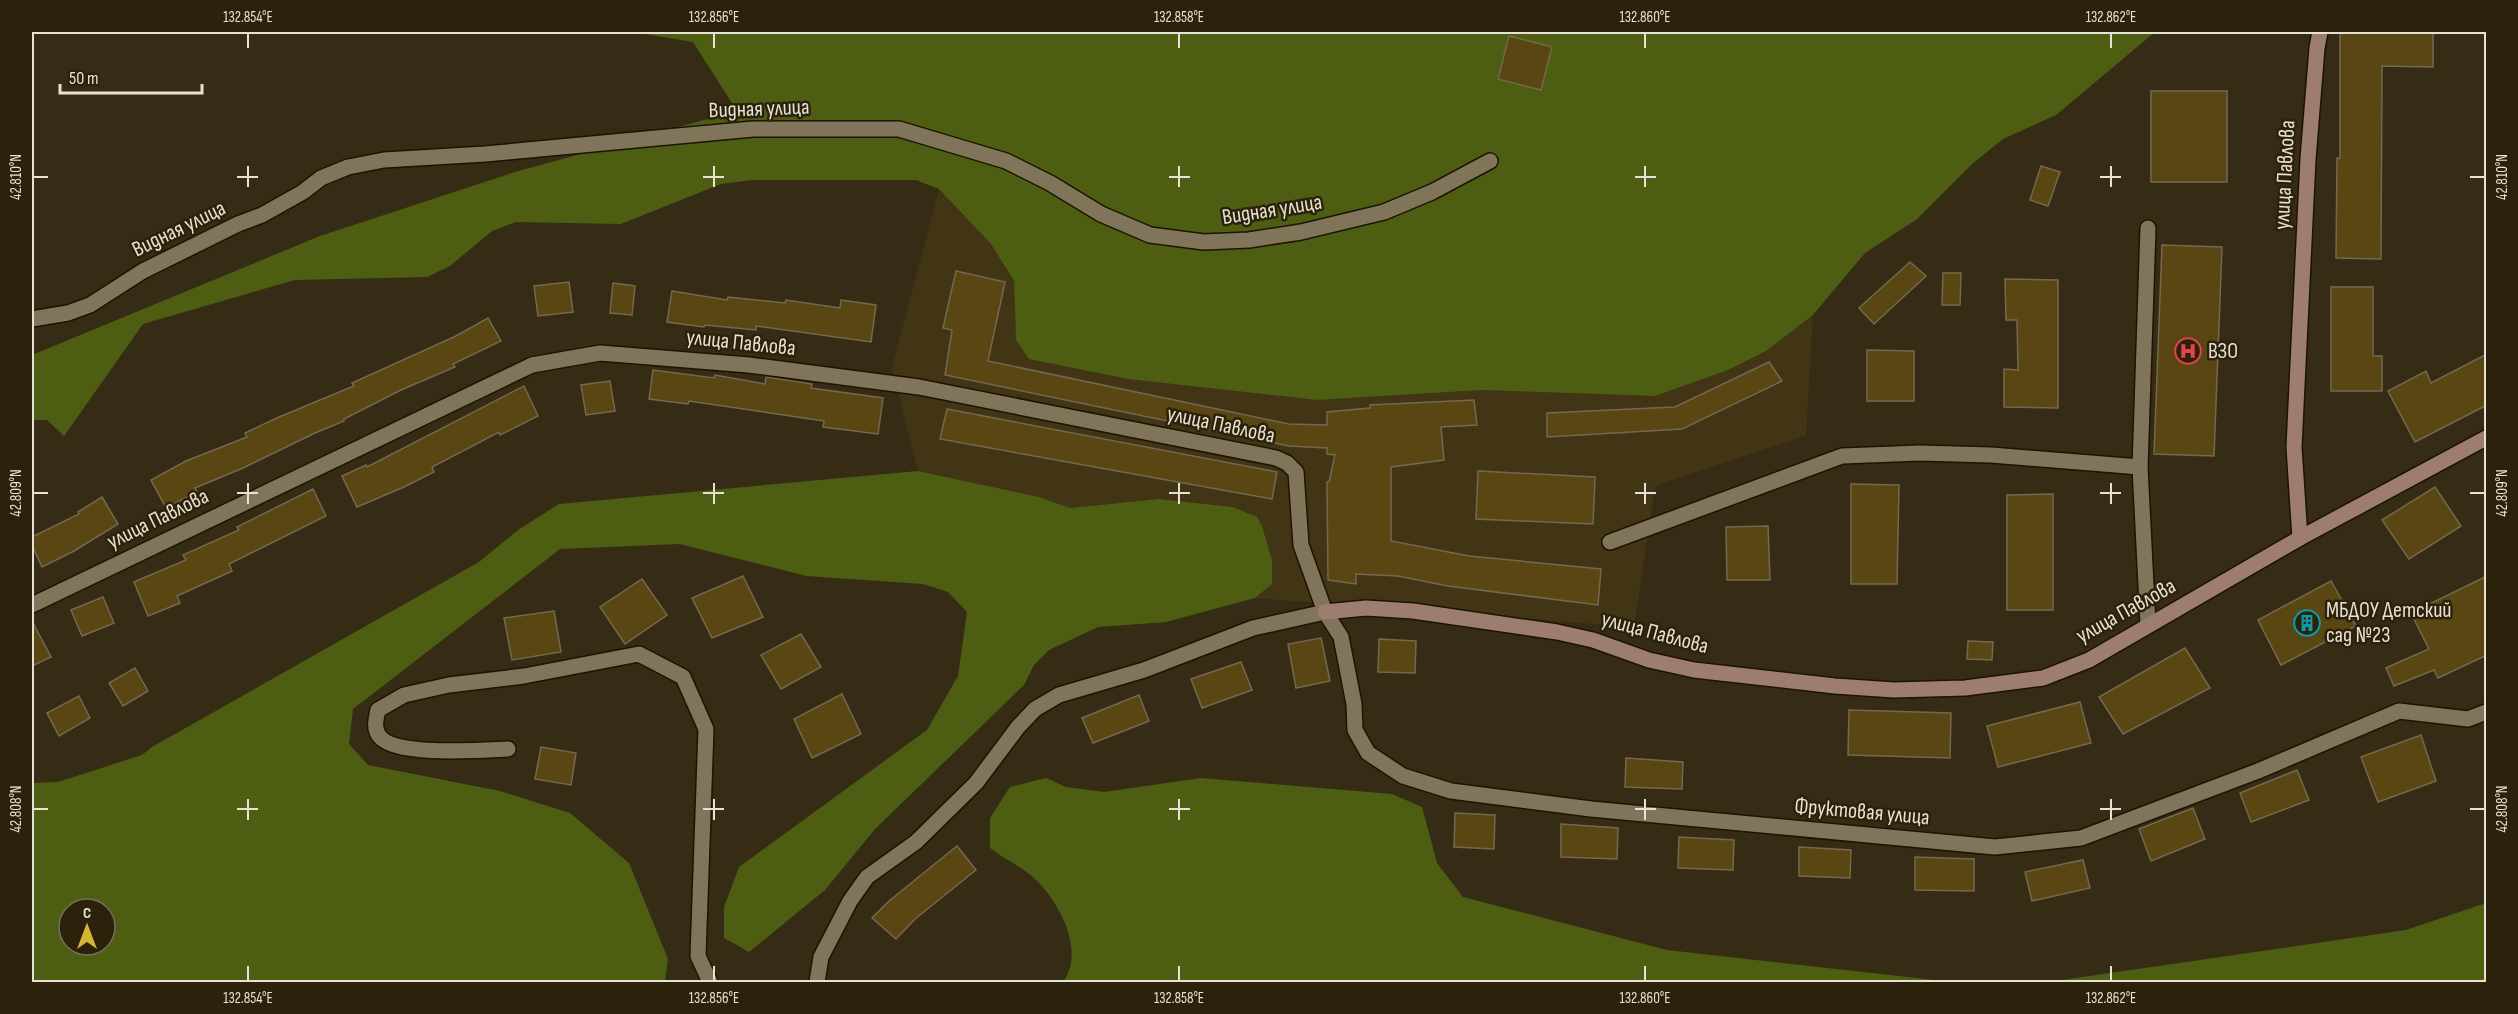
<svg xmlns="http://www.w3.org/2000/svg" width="2518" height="1014" viewBox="0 0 2518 1014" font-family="'Sofia Sans Condensed',sans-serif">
<rect width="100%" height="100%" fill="#362c15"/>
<polygon fill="#423516" points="939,189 991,244 1014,282 1016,340 1029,359 1128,379 1317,400 1482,390 1655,396 1728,370 1765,351 1813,315 1806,436 1655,486 1634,627 1255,598 1272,584 1272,560 1262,526 1257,517 1233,507 1159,499 1070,508 1039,497 918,471 892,368"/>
<g fill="#4d5e13" fill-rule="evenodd">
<polygon points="633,32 2155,32 2056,115 2003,139 1972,164 1917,219 1865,253 1813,315 1766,351 1728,370 1655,396 1482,390 1317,400 1128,379 1029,359 1016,340 1014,281 991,244 939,189 916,180 752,180 721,184 621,224 516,222 492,231 450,266 427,277 295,280 143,324 64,436 47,420 32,420 32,355 320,236 515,172 737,111 693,42"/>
<path d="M918 471 1039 497 1070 508 1159 499 1233 507 1257 517 1262 526 1272 560V584L1255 598 1166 622 1098 627 1049 650 1034 665 1024 685 875 829 825 890 749 952 724 938V907L739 867 927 730 958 676 967 612 948 592 923 584 806 576 680 544 560 549 353 709 349 744 368 765 500 791 570 813 629 863 668 959 665 982H32V783L58 782 142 755 152 747 479 562 518 530 559 504ZM69 909H105V945H69Z"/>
<path d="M1046 778 1066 787 1104 792 1201 778 1392 794 1422 807 1437 863 1463 897 1667 950 1952 982H1063C1086 951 1059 901 1034 878 1022 867 1004 859 990 848V818L1010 787Z"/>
<polygon points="2486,903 2486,982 2048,982 2406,930"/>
</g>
<g fill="#594612" stroke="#746950" stroke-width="1.5">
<polygon points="2340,32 2433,32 2433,67 2382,66 2381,259 2336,258 2337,158 2340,158"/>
<polygon points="1509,36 1552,47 1541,90 1498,79"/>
<rect x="2151" y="91" width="76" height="91"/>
<polygon points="2041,166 2060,172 2048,206 2030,200"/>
<polygon points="2162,245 2222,247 2214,456 2154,454"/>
<polygon points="1910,262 1926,276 1874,324 1859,308"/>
<polygon points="956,271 1005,282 988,361 1289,424 1327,425 1327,412 1370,408 1370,405 1474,400 1477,425 1441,427 1444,460 1391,467 1391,541 1469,556 1601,569 1598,605 1448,586 1398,576 1356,574 1356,584 1328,580 1327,482 1329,482 1335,455 1327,454 1327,448 1289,446 945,375 952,330 943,328"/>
<polygon points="1943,273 1961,273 1960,305 1942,305"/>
<polygon points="2005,279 2058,280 2058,408 2004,407 2004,369 2018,370 2017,320 2006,320"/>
<polygon points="569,282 573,312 538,316 534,286"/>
<polygon points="613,283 635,286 632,315 610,313"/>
<polygon points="2331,287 2373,287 2373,356 2382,356 2382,391 2331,391"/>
<polygon points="672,291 727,300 728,297 785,303 786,300 840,308 841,300 876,305 871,342 756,326 756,330 705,325 704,327 667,322"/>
<polygon points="488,318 501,341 453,364 455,367 401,390 344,419 344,421 315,433 243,468 195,488 197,492 166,508 151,480 186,461 247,437 245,433 279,417 354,386 352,383 456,336"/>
<polygon points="1867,350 1914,351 1914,401 1867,401"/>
<polygon points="2487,354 2487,405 2415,442 2388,391 2426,371 2431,383"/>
<polygon points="1769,362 1782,381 1682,429 1547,437 1547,413 1675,407"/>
<polygon points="653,370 714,378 715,375 765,384 766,377 812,384 811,388 883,398 878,434 823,427 824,421 689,401 688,404 649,399"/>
<polygon points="610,381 615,411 586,415 581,385"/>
<polygon points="524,386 538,416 500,435 499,432 432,467 434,472 404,487 357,507 342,476 366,465 367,467"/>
<polygon points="947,409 1277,472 1272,499 940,439"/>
<polygon points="1478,471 1595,477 1593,524 1476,519"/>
<polygon points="1851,484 1899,485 1897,584 1851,584"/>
<polygon points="2435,487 2461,526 2409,559 2382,520"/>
<polygon points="313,489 326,516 229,564 232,571 177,596 180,603 148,616 134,582 186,560 183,555 239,530 237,527"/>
<polygon points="2053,494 2053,610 2007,610 2007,495"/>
<polygon points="102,497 118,524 74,551 42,567 32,545 32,537 79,514 78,512"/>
<polygon points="1768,526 1770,580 1727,580 1726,527"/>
<polygon points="743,576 763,617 712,638 692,598"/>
<polygon points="2487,576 2487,655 2438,678 2434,670 2394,686 2386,668 2429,649 2411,613"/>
<polygon points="642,579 667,615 625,644 600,607"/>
<polygon points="2331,581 2356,626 2281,665 2258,620"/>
<polygon points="103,597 114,623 82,636 71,610"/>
<polygon points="554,611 561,652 512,660 504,618"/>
<polygon points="32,621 51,657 32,666"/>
<polygon points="801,634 821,667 781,689 761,655"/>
<polygon points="1321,638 1330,681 1296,688 1288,644"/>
<polygon points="1379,639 1416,641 1415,673 1378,672"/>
<polygon points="1968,641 1993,642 1992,660 1967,659"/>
<polygon points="2185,648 2210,688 2123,734 2099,697"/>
<polygon points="1241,662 1252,690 1202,708 1191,679"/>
<polygon points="135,668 148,691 123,706 109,683"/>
<polygon points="842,694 861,734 812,758 794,719"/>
<polygon points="1139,695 1149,721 1093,743 1082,718"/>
<polygon points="79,696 90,718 59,736 47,713"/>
<polygon points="2080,702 2091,743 1998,767 1987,726"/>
<polygon points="1849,710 1951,713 1950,758 1848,755"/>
<polygon points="2421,735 2436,781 2378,802 2361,757"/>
<polygon points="541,747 576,753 571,785 535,779"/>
<polygon points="1626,758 1683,762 1682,789 1625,787"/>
<polygon points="2297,770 2309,800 2251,822 2240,793"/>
<polygon points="2193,808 2205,839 2151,861 2139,829"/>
<polygon points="1455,813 1495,815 1494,849 1454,847"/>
<polygon points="1561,824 1618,828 1617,859 1561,857"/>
<polygon points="1679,837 1734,840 1733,870 1678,868"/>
<polygon points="957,846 976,870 915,919 896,939 872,918 889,901"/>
<polygon points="1799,847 1851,850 1850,878 1799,876"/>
<polygon points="1915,857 1974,859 1974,891 1915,890"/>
<polygon points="2083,860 2090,888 2032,901 2025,872"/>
</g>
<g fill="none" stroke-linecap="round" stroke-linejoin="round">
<g stroke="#1d1400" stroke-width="18">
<g id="street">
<polyline points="32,319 68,313 90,305 143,271 238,224 262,215 303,192 321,178 348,167 384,160 485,154 753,129 899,129 1006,161 1050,183 1101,214 1150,235 1204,242 1249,240 1301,232 1384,212 1432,192 1490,161"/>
<polyline points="2140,467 2148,228"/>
<polyline points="1610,542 1842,456 1920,453 1991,455 2140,467 2148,625"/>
<polyline points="32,605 532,365 600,353 749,365 919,387 1276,458 1287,463 1296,472 1301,545 1325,612 1341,637 1354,704 1355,730 1368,753 1403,776 1451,791 1591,809 1995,847 2081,838 2258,771 2399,711 2468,719 2486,712"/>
<path d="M508 749C482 750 397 757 380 737 373 729 376 719 378 710L404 695 449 685 524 676 639 654 683 677 706 729 698 956 710 982"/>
<polyline points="817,982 821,957 850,901 867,877 916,842 976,783 1018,727 1035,709 1059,695 1144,670 1253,628 1325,612"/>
</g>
</g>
<g stroke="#1d1400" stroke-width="18">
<g id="secondary">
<polyline points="2300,538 2294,447 2308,159 2317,48 2320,32"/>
<polyline points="1325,612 1366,608 1413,611 1557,632 1593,640 1649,660 1694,670 1835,686 1894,690 1965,688 2043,678 2089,660 2300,538 2486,438"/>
</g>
</g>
<use href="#street" stroke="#80755b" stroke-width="15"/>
<use href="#secondary" stroke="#9e7d71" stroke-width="15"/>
</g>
<path fill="none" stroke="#e7e1d3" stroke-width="2" d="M248 33V48M714 33V48M1179 33V48M1645 33V48M2111 33V48M248 166V187M714 166V187M1179 166V187M1645 166V187M2111 166V187M33 177H48M237 177H258M703 177H724M1169 177H1190M1635 177H1656M2100 177H2121M2470 177H2485M248 483V504M714 483V504M1179 483V504M1645 483V504M2111 483V504M33 493H48M237 493H258M703 493H724M1169 493H1190M1635 493H1656M2100 493H2121M2470 493H2485M248 799V820M714 799V820M1179 799V820M1645 799V820M2111 799V820M33 809H48M237 809H258M703 809H724M1169 809H1190M1635 809H1656M2100 809H2121M2470 809H2485M248 966V981M714 966V981M1179 966V981M1645 966V981M2111 966V981"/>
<defs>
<g id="hospital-ring" transform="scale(1.35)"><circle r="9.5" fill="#2c220b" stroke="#e0444e" stroke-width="1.5"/><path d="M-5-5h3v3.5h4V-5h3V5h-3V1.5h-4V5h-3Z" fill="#e0444e"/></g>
<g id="building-ring" transform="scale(1.35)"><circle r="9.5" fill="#2c220b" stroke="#0f9aa8" stroke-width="1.5"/><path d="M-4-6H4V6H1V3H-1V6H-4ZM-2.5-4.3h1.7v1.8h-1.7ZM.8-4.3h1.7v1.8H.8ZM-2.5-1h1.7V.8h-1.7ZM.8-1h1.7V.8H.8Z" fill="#0f9aa8"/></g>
</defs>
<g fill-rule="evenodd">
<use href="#hospital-ring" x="2188" y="351"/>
<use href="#building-ring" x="2307" y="623"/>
</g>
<g text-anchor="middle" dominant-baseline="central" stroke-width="5" stroke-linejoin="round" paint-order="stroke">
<g font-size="22" fill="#e7e1d3" stroke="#2c220b">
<text transform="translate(759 109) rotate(-2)">Видная улица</text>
<text transform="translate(2285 175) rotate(-87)">улица Павлова</text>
<text transform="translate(1272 210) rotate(-9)">Видная улица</text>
<text transform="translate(179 229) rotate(-26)">Видная улица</text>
<text transform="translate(741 343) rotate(6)">улица Павлова</text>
<text transform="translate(1221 425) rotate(12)">улица Павлова</text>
<text transform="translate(158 519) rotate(-26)">улица Павлова</text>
<text transform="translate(2126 611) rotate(-29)">улица Павлова</text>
<text transform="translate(1655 633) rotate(15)">улица Павлова</text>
<text transform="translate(1862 812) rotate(5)">Фруктовая улица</text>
</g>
<g font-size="22" fill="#e7e1d3" stroke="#2c220b" text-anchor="start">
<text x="2208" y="351">ВЗО</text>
<text x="2326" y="610">МБДОУ Детский<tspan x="2326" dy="25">сад №23</tspan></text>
</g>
</g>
<rect width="2518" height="1014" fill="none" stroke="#2c220b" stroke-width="66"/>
<g transform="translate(87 927)"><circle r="28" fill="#2c220b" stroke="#776e5b" stroke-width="1.5"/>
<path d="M0-4.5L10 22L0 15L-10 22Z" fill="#d3b635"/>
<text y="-9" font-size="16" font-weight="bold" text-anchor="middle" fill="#e7e1d3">С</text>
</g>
<path d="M60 84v9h142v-9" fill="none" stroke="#e7e1d3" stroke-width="3"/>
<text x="69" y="84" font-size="18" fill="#e7e1d3" stroke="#2c220b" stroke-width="4.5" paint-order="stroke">50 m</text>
<rect x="33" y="33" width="2452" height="948" fill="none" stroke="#e7e1d3" stroke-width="2"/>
<g font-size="15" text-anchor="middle" fill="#e7e1d3">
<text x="248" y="22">132.854°E</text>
<text x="714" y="22">132.856°E</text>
<text x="1179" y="22">132.858°E</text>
<text x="1645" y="22">132.860°E</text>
<text x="2111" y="22">132.862°E</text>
<text transform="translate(16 177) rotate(-90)" y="5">42.810°N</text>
<text transform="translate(2502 177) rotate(-90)" y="5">42.810°N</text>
<text transform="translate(16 493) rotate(-90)" y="5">42.809°N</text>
<text transform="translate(2502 493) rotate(-90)" y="5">42.809°N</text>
<text transform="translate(16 809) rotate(-90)" y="5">42.808°N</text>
<text transform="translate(2502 809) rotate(-90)" y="5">42.808°N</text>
<text x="248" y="1003">132.854°E</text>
<text x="714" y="1003">132.856°E</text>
<text x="1179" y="1003">132.858°E</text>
<text x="1645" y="1003">132.860°E</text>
<text x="2111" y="1003">132.862°E</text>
</g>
</svg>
